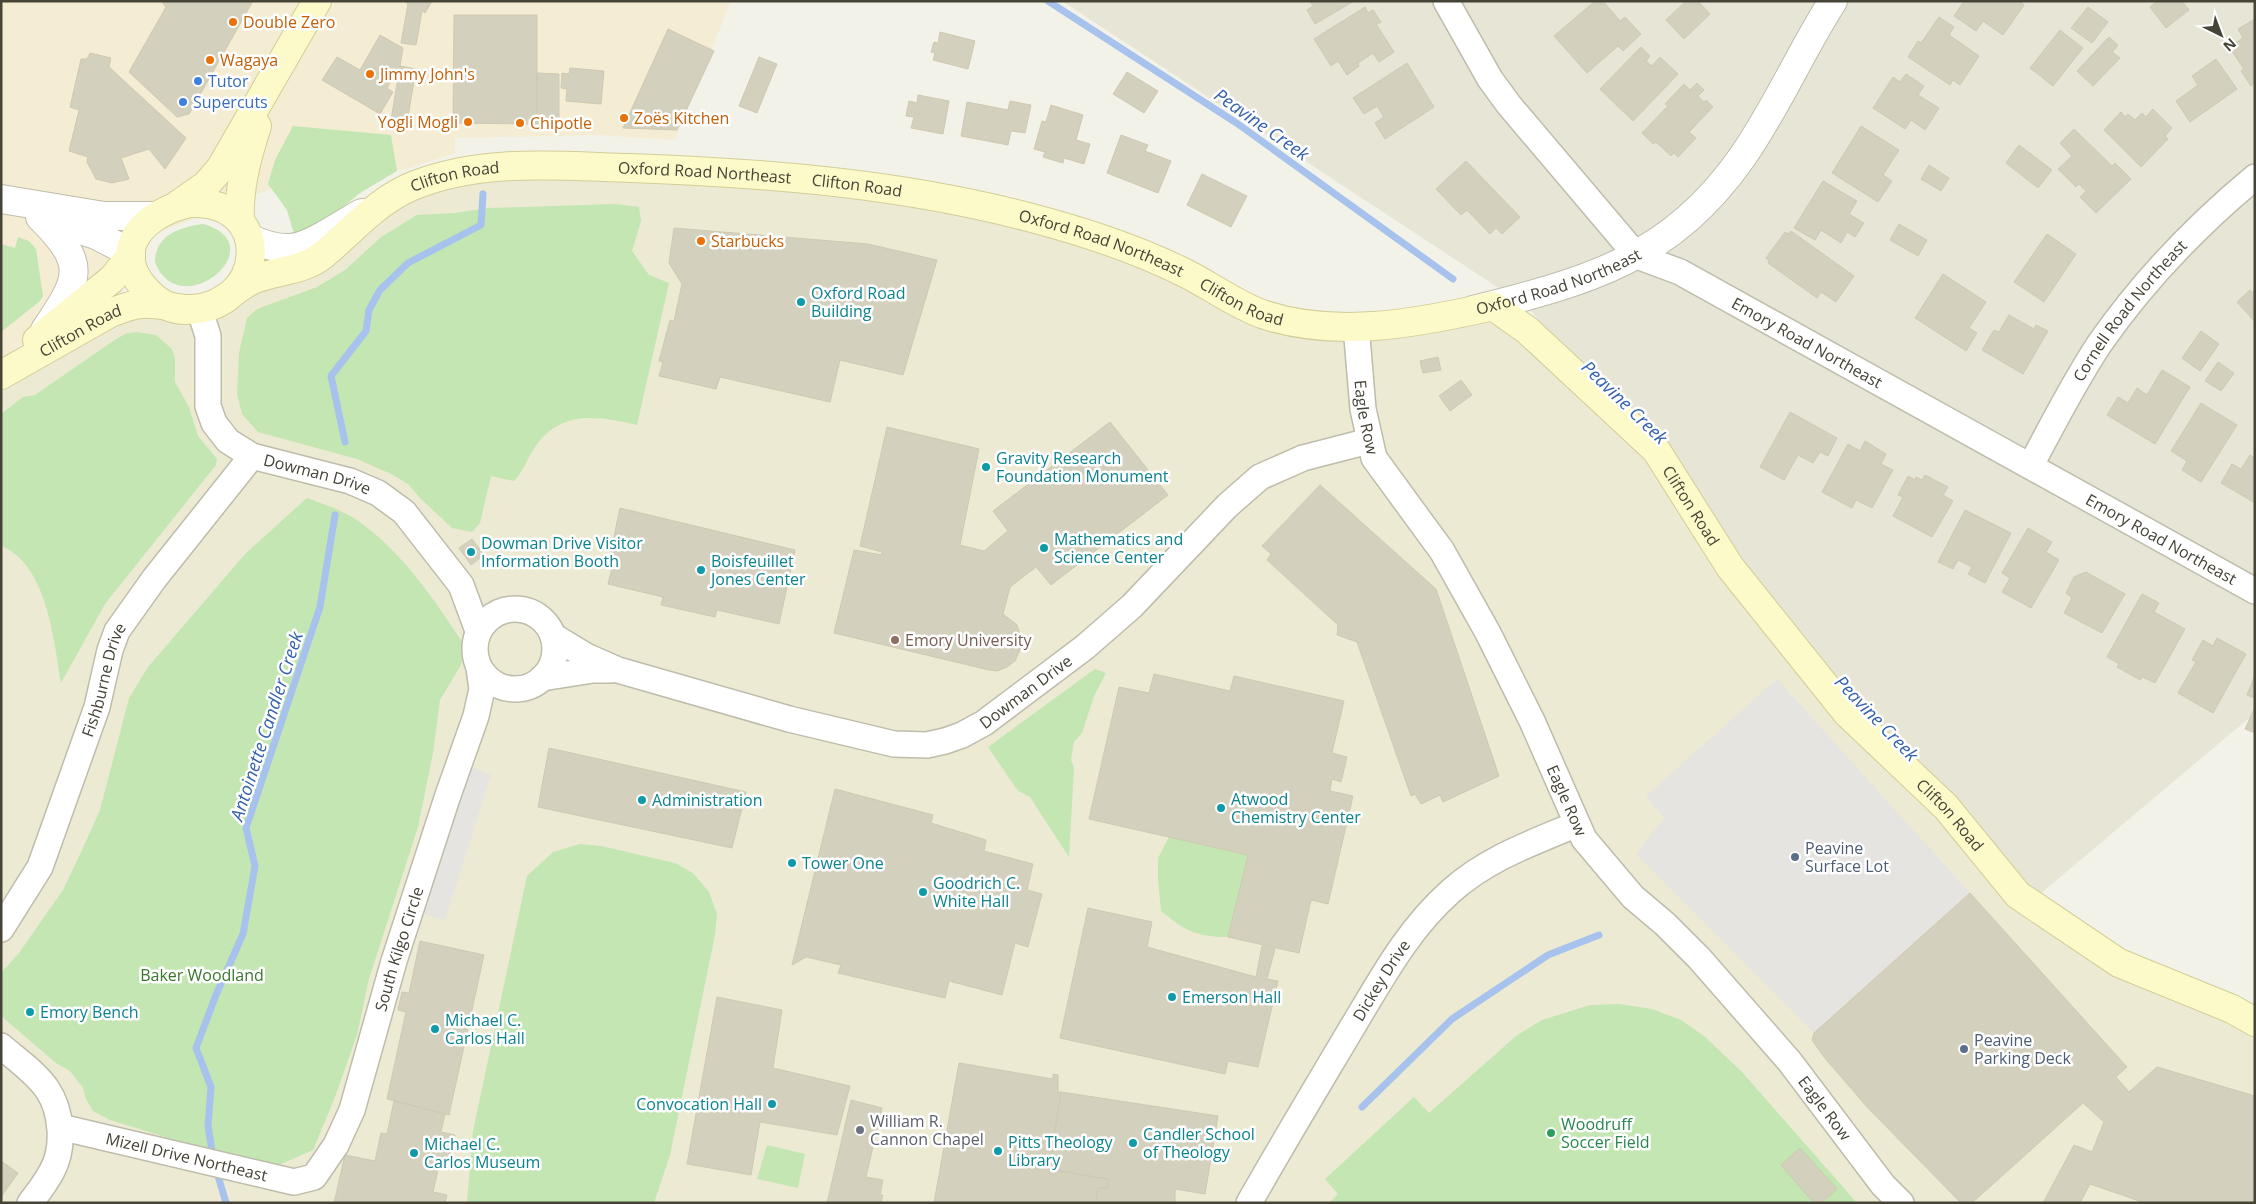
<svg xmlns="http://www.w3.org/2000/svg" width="2256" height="1204" viewBox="0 0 2256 1204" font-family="'Open Sans',sans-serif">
<rect width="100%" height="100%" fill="#f3f2e8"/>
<polygon fill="#e7e5d6" points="1062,1 2255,1 2255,713 2015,915 1529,308"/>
<polygon fill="#f4edd4" points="1,1 731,1 675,140 598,135 455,138 455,153 407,169 273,188 147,237 1,361"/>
<polygon fill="#ecead3" points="493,167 984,207 1281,319 1493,306 1656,450 1730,567 2018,895 2255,1022 2255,1203 1,1203 1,375 112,312 185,310 378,204"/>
<g fill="#c4e6b3">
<polygon points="293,126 391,135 397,171 360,193 324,223 294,234 287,210 268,184 275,160"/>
<path d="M616 204 639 207 641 221 632 251 649 275 669 283 637 425C599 416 563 410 537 444 528 456 524 471 514 481L491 476 480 523 472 532 452 528 421 499 408 484 391 474 357 459 258 432 242 414 237 394 239 353 247 318 257 309 317 287 345 270 381 237 417 215 455 213 488 208Z"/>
<path d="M203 224C277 245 179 326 155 262 155 235 180 227 203 224Z"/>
<polygon points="18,237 29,241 36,249 43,296 40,301 1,332 1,244 15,248"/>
<path d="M136 332 156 335 172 349 175 358V382L189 407 198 436 217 459 216 465 105 604 61 683C54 640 47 564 1 546V414L23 397 35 395 113 341 125 334Z"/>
<path d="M307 498C324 504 341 510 357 520 401 550 436 602 465 646L461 665 440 700 433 753 418 827 369 979 357 1035 335 1097 313 1150 279 1165 201 1148 110 1120 93 1111 86 1099 83 1088 70 1071 56 1063 1 1016V973L19 953 63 890 82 850 100 810 129 698 148 667 246 553Z"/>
<polygon points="1095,669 1106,673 1094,696 1082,733 1074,742 1071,760 1074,768 1069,857 1030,797 1018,791 988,747"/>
<path d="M1169 837 1248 855 1228 937C1197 937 1185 931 1161 911L1158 879V858Z"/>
<polygon points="580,844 601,846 675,863 693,873 709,892 717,914 715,935 670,1155 654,1203 467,1203 473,1131 527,876 553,852"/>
<polygon points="1619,1004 1652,1009 1681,1020 1704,1036 1742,1072 1857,1203 1329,1203 1338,1194 1325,1179 1414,1097 1429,1113 1516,1036 1542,1020 1590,1005"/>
<polygon points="767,1145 805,1154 798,1188 757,1179"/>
</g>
<g fill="#e5e4e0">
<polygon points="1777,679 1970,893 1814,1033 1636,854 1664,818 1646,796"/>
<polygon points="460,763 491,775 445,920 410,909"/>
</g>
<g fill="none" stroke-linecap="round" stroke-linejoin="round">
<g stroke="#a7c2ed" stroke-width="7">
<polyline points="1048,1 1238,124 1453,279"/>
<polyline points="345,442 331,376 366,331 369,310 380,290 408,263 481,225 483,194"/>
<polyline points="1362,1107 1452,1019 1548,955 1599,935"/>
<polyline points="213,1157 208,1126 211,1087 196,1048 216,995 243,934 255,866 246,828 320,607 335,515"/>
<polyline points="216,1169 226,1203"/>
</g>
</g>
<g fill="#d4d0be" stroke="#cfc9b1">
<polygon points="161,1 253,1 189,114 177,117 129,72 166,7"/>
<polygon points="404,1 432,1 425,13 422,11 416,45 401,43 408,4"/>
<polygon points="1310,1 1354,1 1315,24 1307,10 1313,6"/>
<polygon points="1595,1 1603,1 1620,21 1625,17 1641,34 1623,51 1618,46 1587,73 1554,36"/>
<polygon points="1686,1 1698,1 1710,14 1684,39 1666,20"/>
<polygon points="1964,1 2019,1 2024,5 2003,35 1983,21 1976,31 1954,16"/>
<polygon points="2158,1 2182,1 2189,10 2166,28 2150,7"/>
<polygon points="1365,7 1368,13 1373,10 1381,22 1376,24 1394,52 1379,62 1373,53 1358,63 1359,66 1347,75 1338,61 1331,66 1314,39"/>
<polygon points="2088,7 2108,22 2092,43 2071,28"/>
<polygon points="454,15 537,15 537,113 529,124 453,123"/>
<polygon points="1939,17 1954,27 1949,35 1979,56 1960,85 1953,80 1950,85 1908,57 1918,41 1921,43"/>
<polygon points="2255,19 2255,83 2251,86 2241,71 2244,69 2229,47 2243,38 2238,29"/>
<polygon points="668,29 714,51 677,130 623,128"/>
<polygon points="2060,30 2083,48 2053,86 2030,68"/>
<polygon points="940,32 975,41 968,69 933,60 935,53 931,52 934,42 938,43"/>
<polygon points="380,35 403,48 400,66 387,88 393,92 380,114 322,80 337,57 360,70"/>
<polygon points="2109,37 2118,45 2112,52 2120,58 2093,86 2077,71"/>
<polygon points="1641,47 1650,56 1646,61 1652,66 1660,57 1678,74 1633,121 1600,89"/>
<polygon points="90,53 111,58 109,67 186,138 165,169 149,149 121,158 129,179 112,183 96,179 87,162 88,157 69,151 79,110 70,107 81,59 87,59"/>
<polygon points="759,57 777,64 757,113 739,106"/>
<polygon points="2216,59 2237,89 2190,122 2176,101 2198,85 2192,76"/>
<polygon points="1407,63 1434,107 1385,139 1375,123 1384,117 1377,106 1364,114 1353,98"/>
<polygon points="400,66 416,69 407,123 391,120"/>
<polygon points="570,68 604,71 601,104 566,101 567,89 561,88 562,73 569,74"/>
<polygon points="1127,72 1158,91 1144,113 1113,94"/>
<polygon points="537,73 559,74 559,123 529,124 537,113"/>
<polygon points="1906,74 1924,86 1918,95 1939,108 1925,130 1911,120 1905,129 1873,108 1893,77 1900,82"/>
<polygon points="1697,83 1704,90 1698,96 1704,102 1706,100 1713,107 1689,132 1696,138 1678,157 1674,153 1671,156 1656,142 1653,144 1642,133 1668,106 1665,104 1684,84 1690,90"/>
<polygon points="918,95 949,101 943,134 911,128 914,117 906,116 909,101 917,103"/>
<polygon points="1010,101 1031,105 1025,133 1011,131 1008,145 961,136 967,102 1008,110"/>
<polygon points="1051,105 1083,115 1076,140 1090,144 1084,164 1064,158 1063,163 1043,157 1045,152 1034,149 1042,121 1046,122"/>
<polygon points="2153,109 2172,128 2165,136 2168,139 2141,167 2104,130 2121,112 2125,117 2128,114 2135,120 2142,113 2146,117"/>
<polygon points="1861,126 1899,150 1883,175 1892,181 1878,202 1832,173"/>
<polygon points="2074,129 2112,166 2115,163 2131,179 2096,213 2080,197 2086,191 2079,184 2076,187 2058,169 2072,156 2060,143"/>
<polygon points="1121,135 1148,145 1145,151 1171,161 1158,193 1107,173"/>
<polygon points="2019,145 2052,170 2038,188 2006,163"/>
<polygon points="1466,161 1520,217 1502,234 1496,228 1490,234 1467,210 1461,215 1436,189"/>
<polygon points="1929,165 1949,178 1941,191 1921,179"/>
<polygon points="1202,174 1247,196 1231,227 1187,205"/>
<polygon points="1823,181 1857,201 1849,214 1864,223 1855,237 1847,232 1841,243 1821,230 1815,240 1794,228"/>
<polygon points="1899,224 1927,240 1918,256 1890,240"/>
<polygon points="674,228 868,244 937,260 903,375 840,360 830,402 720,377 716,389 659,376 663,362 659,361 670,320 674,321 682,284 669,263"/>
<polygon points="1791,231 1854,276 1836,302 1821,292 1817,298 1768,263 1769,261 1766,258 1785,232 1788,234"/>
<polygon points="2047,234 2076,254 2044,302 2014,282"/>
<polygon points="1943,274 1986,302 1969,328 1977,333 1966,351 1915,318"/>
<polygon points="2255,288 2255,322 2237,302 2250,290 2253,293"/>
<polygon points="2009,315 2034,329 2036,325 2048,331 2023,374 1982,350 1994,330 1999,332"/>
<polygon points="2201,331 2219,344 2200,371 2182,358"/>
<polygon points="1438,357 1441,370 1423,373 1420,361"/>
<polygon points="2218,362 2234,373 2221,391 2205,381"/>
<polygon points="2162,370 2190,387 2155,444 2107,415 2118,397 2128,403 2137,388 2147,395"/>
<polygon points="1461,380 1472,395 1450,411 1439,396"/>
<polygon points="2201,403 2237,425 2201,482 2182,470 2187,461 2171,451"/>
<polygon points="1790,412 1837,438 1828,456 1820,452 1813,463 1798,455 1784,480 1760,467"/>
<polygon points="1110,422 1168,495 1051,585 1036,567 1010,587 1003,614 1017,625 1023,643 1015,661 1007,667 997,671 989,670 834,633 854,550 882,555 882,552 860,546 887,427 979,449 960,545 984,551 1008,531 993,511"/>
<polygon points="1865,441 1886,454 1881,464 1893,470 1872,508 1856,500 1852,508 1822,492 1848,444 1860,451"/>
<polygon points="2250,455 2255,458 2255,503 2221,483 2232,464 2241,469"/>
<polygon points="1925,475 1948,487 1943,495 1953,501 1932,537 1893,516 1903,497 1898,495 1908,476 1915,480 1916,477 1922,480"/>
<polygon points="1320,485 1436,589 1499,776 1443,802 1440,795 1421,804 1415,794 1411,796 1357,642 1337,635 1338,625 1267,560 1271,554 1262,546"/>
<polygon points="620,508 795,550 779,624 717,610 715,617 661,605 663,597 608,584 615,556 610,555"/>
<polygon points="1965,510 2011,533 1985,583 1968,574 1972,567 1958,560 1953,569 1938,562"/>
<polygon points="2028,528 2052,542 2046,552 2059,560 2031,608 2002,592 2010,578 2002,573"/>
<polygon points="472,539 484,555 471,565 459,548"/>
<polygon points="2086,572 2125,594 2102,633 2064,613 2072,598 2066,593 2074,577"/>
<polygon points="2142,594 2159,603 2154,612 2185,629 2155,683 2143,677 2140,680 2117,667 2119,664 2107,657"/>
<polygon points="2217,638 2246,654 2213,713 2178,693 2196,662 2192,660 2203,640 2213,646"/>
<polygon points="1154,674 1230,691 1234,676 1344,701 1332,753 1347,757 1341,782 1332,779 1330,791 1353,796 1328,904 1311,900 1299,953 1228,937 1248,855 1089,819 1119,687 1149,693"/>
<polygon points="2255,675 2255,698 2247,695"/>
<polygon points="2255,707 2255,733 2245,729"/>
<polygon points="549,748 746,792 732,848 538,807"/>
<polygon points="835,789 933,815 931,823 986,840 984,851 1033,864 1027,890 1042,894 1028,947 1015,943 1002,995 949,981 945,998 838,973 841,965 806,957 792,965"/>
<polygon points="1970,893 2127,1067 2116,1077 2129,1092 2157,1067 2255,1096 2255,1203 2145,1203 2090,1184 2080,1203 2043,1203 2074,1145 2092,1152 2104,1122 2083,1103 1972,1203 1961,1203 1868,1108 1824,1057 1812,1040 1814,1033"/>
<polygon points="1088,908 1152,922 1147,947 1256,977 1262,946 1275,949 1267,979 1278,981 1258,1067 1228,1061 1225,1074 1060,1038"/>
<polygon points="420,941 484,955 449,1115 387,1099 406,1012 398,1010 402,992 409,993"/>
<polygon points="717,997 782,1010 773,1068 850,1086 837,1135 760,1122 751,1175 687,1164"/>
<polygon points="959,1063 1053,1079 1053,1074 1058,1075 1058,1092 1061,1092 1049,1169 1108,1179 1108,1188 1098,1188 1096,1203 934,1203"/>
<polygon points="1061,1092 1218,1116 1205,1194 1175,1189 1175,1203 1096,1203 1098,1188 1108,1188 1108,1179 1049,1169"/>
<polygon points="851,1100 882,1108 866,1177 883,1180 880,1195 883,1195 881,1203 827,1203"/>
<polygon points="394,1101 445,1114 441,1132 455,1135 450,1159 441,1157 433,1192 447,1195 445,1203 334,1203 345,1155 375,1161 381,1133 387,1134"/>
<polygon points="1800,1148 1837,1189 1821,1203 1814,1203 1781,1165"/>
<polygon points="1,1161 18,1173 1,1197"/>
</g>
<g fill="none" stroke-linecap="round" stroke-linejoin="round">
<g stroke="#bebcab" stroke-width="28">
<g id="minor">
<path id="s1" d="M1446 1 1490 79 1509 105 1637 256 1680 272 2255 591"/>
<path id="s2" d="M196 310 202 317 208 336V406L214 423 228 441 252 456 350 481 378 493 404 512 461 585 478 631"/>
<path id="s3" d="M1356 326 1363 409 1374 458 1442 551 1488 633 1532 721 1584 839 1633 897 1665 924 1699 958 1790 1062 1883 1185 1901 1203"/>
<path id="s4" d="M2031 465C2053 424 2074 382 2100 343 2144 280 2196 226 2255 177"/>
<circle cx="515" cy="649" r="40"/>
<path id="s5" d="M553 636 586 656 618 670 789 719 894 744 927 745 945 741 962 735 984 723 1085 647 1132 606 1227 506 1260 477 1303 458 1369 441"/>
<polyline points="542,678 593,670 611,670"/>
<path id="s6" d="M1 929 40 867 97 707 110 650 117 631 154 579 252 456"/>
<path d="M1 1046C16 1059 35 1072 47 1089 62 1111 65 1147 52 1171 46 1182 38 1193 30 1203"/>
<path id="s7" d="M60 1127 294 1182 314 1177 336 1145 352 1110 394 961 447 798 476 716 482 689 479 668"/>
<path id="s8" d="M1249 1203C1283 1143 1318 1085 1353 1026 1382 978 1408 929 1451 891 1488 858 1532 843 1577 824"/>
</g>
</g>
<g stroke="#bebcab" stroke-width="30">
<g id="tertiary">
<polyline points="1,199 104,216 154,216"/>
<path d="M40 217C88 265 80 278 45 330"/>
<polyline points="58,223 96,235 131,253"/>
<path d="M249 238C262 244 276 249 291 248 312 246 343 223 362 213"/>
<path id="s9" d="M1473 310C1589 281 1671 259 1743 156 1777 107 1801 51 1833 1"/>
</g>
</g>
<g stroke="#d1ce99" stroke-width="30">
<g id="secondary">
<path d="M190 203C276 199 267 310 186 310 170 310 158 303 147 291 107 249 146 212 190 203Z"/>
<polyline points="176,206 206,185 220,169 317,1"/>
<path d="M240 220C238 189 247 156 257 126"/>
<polyline points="37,340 112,279 131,256"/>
<path id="s10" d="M1 375 112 312C122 309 130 305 140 304 168 301 180 316 212 305 228 299 239 285 255 279 278 270 303 271 323 255 353 230 377 200 415 185 484 158 558 166 631 168 764 173 898 183 1028 217 1082 231 1135 248 1185 273 1211 286 1235 304 1262 314 1336 339 1419 323 1493 306L1527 330 1656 450 1730 567 1847 713 1946 807 2018 895 2119 963 2232 1009 2255 1022"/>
</g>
</g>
<use href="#minor" stroke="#fff" stroke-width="25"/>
<use href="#tertiary" stroke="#fff" stroke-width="28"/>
<use href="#secondary" stroke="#fcfac9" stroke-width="28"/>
</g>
<g fill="#e8710a" stroke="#fff" stroke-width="2">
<circle cx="233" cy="22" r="5"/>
<circle cx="210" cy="60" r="5"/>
<circle cx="370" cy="74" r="5"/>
<circle cx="624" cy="118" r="5"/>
<circle cx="468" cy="122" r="5"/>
<circle cx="520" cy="123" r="5"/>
<circle cx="701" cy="241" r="5"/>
</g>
<g fill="#3f7fe0" stroke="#fff" stroke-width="2">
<circle cx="198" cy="81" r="5"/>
<circle cx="183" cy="102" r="5"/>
</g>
<g fill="#0f9aa8" stroke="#fff" stroke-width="2">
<circle cx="801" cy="302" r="5"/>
<circle cx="986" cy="467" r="5"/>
<circle cx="1044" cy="548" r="5"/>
<circle cx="471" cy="552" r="5"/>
<circle cx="701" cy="570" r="5"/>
<circle cx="642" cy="800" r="5"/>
<circle cx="1221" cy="808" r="5"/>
<circle cx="792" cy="863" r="5"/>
<circle cx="923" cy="892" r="5"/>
<circle cx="1172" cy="997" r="5"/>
<circle cx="30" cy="1012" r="5"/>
<circle cx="435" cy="1029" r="5"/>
<circle cx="772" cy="1104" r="5"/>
<circle cx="1133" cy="1143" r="5"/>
<circle cx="998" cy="1151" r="5"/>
<circle cx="414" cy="1153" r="5"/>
</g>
<circle fill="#8d6e63" stroke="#fff" stroke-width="2" cx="895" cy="640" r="5"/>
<g fill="#5c6f8a" stroke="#fff" stroke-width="2">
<circle cx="1795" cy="857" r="5"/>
<circle cx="1964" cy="1049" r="5"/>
</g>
<circle fill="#6b7280" stroke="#fff" stroke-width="2" cx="860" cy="1130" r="5"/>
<circle fill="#2e9e5b" stroke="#fff" stroke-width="2" cx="1551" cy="1133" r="5"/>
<g text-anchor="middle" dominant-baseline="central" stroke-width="5" stroke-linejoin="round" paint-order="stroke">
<g font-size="16" fill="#c56008" stroke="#fff" text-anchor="start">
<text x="243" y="22">Double Zero</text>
<text x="220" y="60">Wagaya</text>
<text x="380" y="74">Jimmy John's</text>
<text x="634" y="118">Zoës Kitchen</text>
<text x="458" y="122" text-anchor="end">Yogli Mogli</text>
<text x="530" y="123">Chipotle</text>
<text x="711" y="241">Starbucks</text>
</g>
<g font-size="16" fill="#366cbe" stroke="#fff" text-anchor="start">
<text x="208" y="81">Tutor</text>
<text x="193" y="102">Supercuts</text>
</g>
<g font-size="16" fill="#464337" stroke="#fff">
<text stroke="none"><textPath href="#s10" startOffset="761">Oxford Road Northeast</textPath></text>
<text stroke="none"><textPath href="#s10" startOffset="510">Clifton Road</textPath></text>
<text stroke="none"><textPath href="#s10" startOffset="914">Clifton Road</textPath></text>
<text stroke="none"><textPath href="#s10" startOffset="1166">Oxford Road Northeast</textPath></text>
<text stroke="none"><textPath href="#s9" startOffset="90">Oxford Road Northeast</textPath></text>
<text stroke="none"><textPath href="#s10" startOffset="1319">Clifton Road</textPath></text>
<text stroke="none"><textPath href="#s4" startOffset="184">Cornell Road Northeast</textPath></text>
<text stroke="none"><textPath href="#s10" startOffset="91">Clifton Road</textPath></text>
<text stroke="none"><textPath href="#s1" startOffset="511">Emory Road Northeast</textPath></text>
<text stroke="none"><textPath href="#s3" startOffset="92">Eagle Row</textPath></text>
<text stroke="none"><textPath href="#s2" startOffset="236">Dowman Drive</textPath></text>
<text stroke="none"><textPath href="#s10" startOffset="1860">Clifton Road</textPath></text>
<text stroke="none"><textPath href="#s1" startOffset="916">Emory Road Northeast</textPath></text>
<text stroke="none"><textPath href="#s6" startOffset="271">Fishburne Drive</textPath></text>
<text stroke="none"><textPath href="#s5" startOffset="506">Dowman Drive</textPath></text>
<text stroke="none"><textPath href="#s3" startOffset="528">Eagle Row</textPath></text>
<text stroke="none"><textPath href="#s10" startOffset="2265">Clifton Road</textPath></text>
<text stroke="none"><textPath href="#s7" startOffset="506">South Kilgo Circle</textPath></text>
<text stroke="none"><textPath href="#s8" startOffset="259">Dickey Drive</textPath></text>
<text stroke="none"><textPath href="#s3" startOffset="932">Eagle Row</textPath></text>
<text stroke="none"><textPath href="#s7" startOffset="130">Mizell Drive Northeast</textPath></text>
</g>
<g font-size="16" fill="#0d838f" stroke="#fff" text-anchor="start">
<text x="811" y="293">Oxford Road<tspan x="811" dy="18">Building</tspan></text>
<text x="996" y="458">Gravity Research<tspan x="996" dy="18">Foundation Monument</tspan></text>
<text x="1054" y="539">Mathematics and<tspan x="1054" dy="18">Science Center</tspan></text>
<text x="481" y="543">Dowman Drive Visitor<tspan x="481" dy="18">Information Booth</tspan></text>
<text x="711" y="561">Boisfeuillet<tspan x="711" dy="18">Jones Center</tspan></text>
<text x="1231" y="799">Atwood<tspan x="1231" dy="18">Chemistry Center</tspan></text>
<text x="652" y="800">Administration</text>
<text x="802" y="863">Tower One</text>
<text x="933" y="883">Goodrich C.<tspan x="933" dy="18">White Hall</tspan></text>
<text x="1182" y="997">Emerson Hall</text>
<text x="40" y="1012">Emory Bench</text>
<text x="445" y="1020">Michael C.<tspan x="445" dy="18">Carlos Hall</tspan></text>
<text x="762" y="1104" text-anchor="end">Convocation Hall</text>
<text x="1143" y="1134">Candler School<tspan x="1143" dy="18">of Theology</tspan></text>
<text x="1008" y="1142">Pitts Theology<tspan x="1008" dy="18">Library</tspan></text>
<text x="424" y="1144">Michael C.<tspan x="424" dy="18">Carlos Museum</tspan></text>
</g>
<g font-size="16" fill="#785e54" stroke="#fff" text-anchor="start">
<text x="905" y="640">Emory University</text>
</g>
<g font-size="16" fill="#4e5e75" stroke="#fff" text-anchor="start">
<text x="1805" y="848">Peavine<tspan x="1805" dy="18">Surface Lot</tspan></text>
<text x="1974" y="1040">Peavine<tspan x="1974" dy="18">Parking Deck</tspan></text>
</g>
<g font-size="16" fill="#39762c" stroke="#fff">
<text x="202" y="975">Baker Woodland</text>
</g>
<g font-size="16" fill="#5b616d" stroke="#fff" text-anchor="start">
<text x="870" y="1121">William R.<tspan x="870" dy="18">Cannon Chapel</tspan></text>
</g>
<g font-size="16" fill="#27864d" stroke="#fff" text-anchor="start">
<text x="1561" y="1124">Woodruff<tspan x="1561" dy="18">Soccer Field</tspan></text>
</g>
<g font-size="18" font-style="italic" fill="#3462ae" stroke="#fff">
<text transform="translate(1262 124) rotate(35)">Peavine Creek</text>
<text transform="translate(1625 402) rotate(44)">Peavine Creek</text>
<text transform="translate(1877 718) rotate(46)">Peavine Creek</text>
<text transform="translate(266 726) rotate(-72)">Antoinette Candler Creek</text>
</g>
</g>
<rect width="2256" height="1204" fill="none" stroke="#464337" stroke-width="5"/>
<g transform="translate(2221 35) rotate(138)" stroke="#ffffff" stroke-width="4" paint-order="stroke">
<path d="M0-4L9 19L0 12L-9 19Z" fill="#464337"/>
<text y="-8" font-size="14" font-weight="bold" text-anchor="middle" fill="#464337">N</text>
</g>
</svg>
